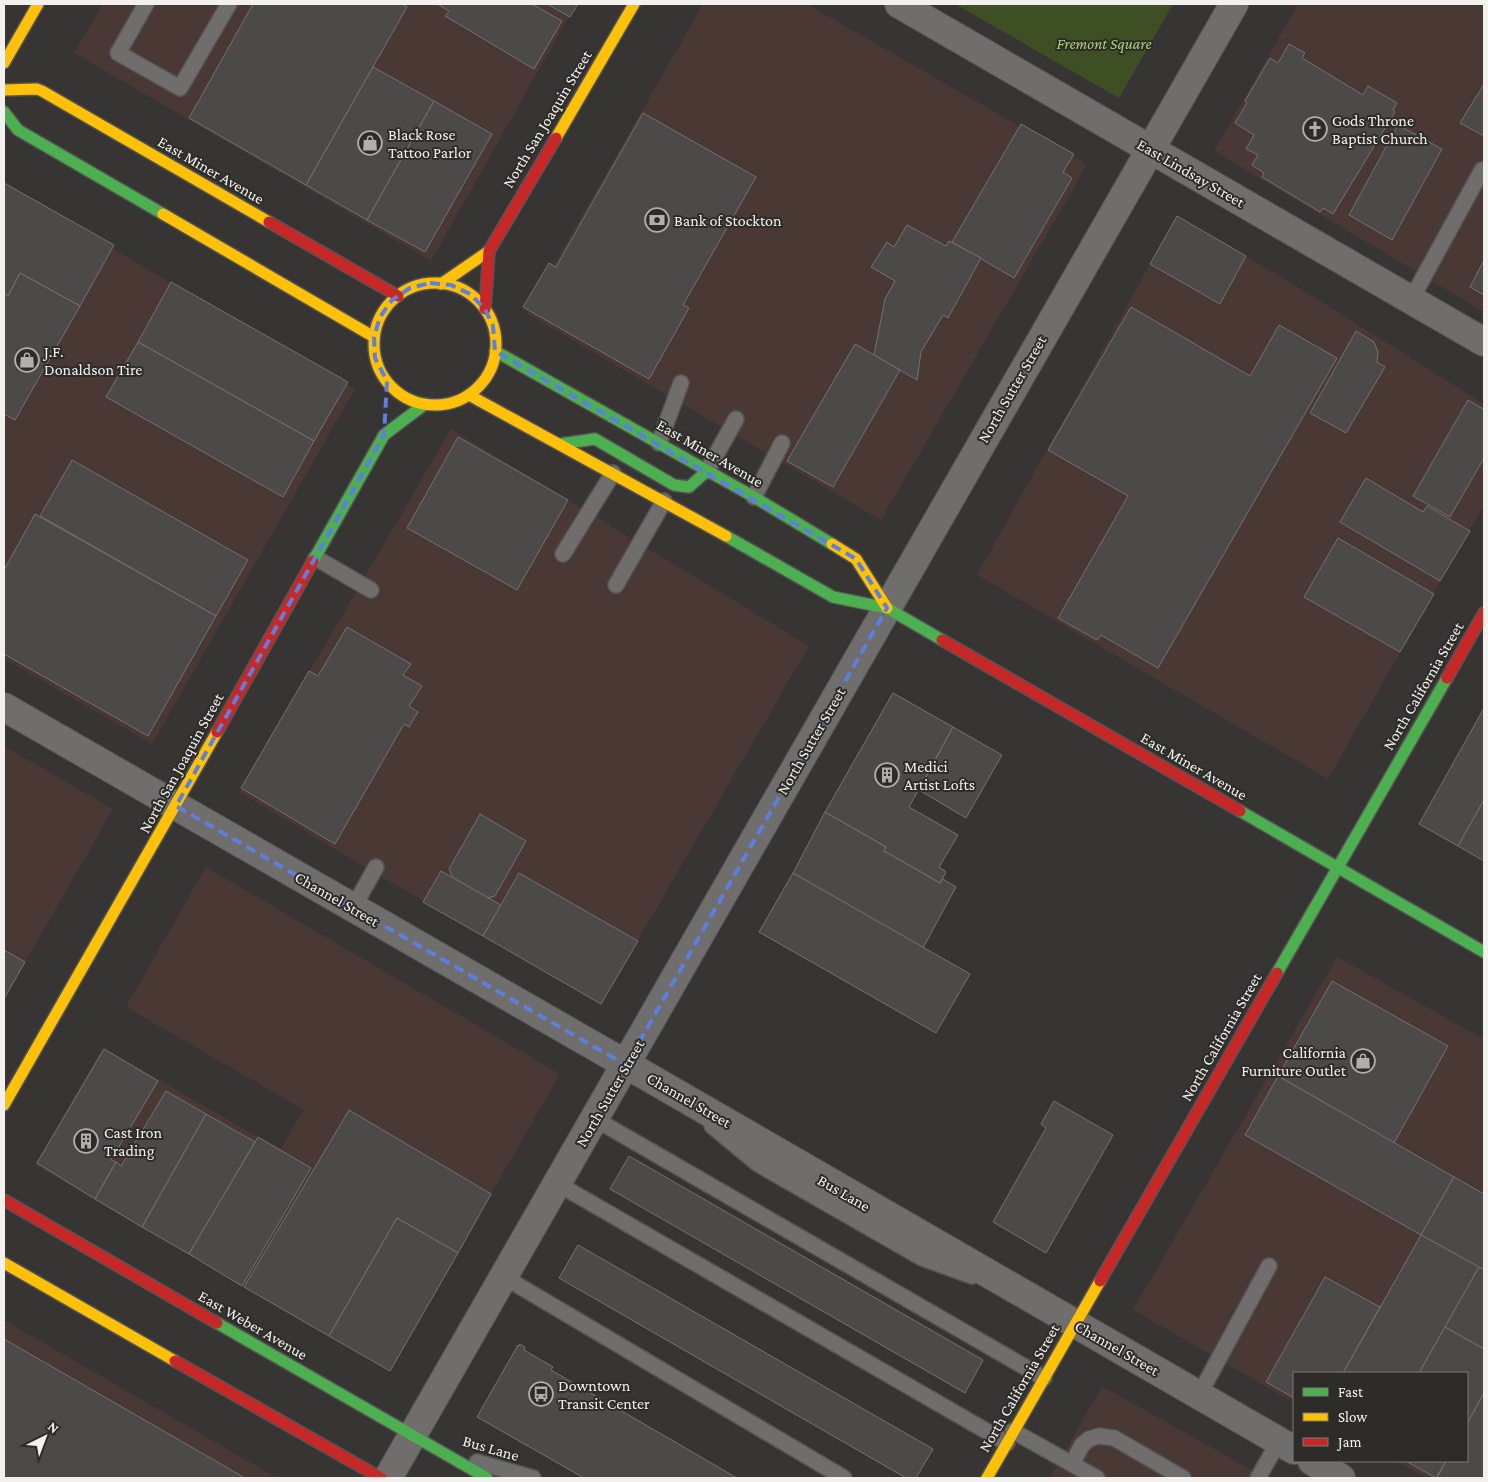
<svg xmlns="http://www.w3.org/2000/svg" width="1488" height="1482" viewBox="0 0 1488 1482" font-family="'Crimson Pro',serif">
<rect width="100%" height="100%" fill="#373533"/>
<g fill="#493833">
<polygon points="103,4 576,4 431,261 74,53"/>
<polygon points="703,4 807,4 1087,165 881,520 526,313"/>
<polygon points="1298,4 1484,4 1484,312 1214,151"/>
<polygon points="4,186 355,389 152,744 4,659"/>
<polygon points="1177,216 1290,282 1484,404 1484,505 1328,779 977,575"/>
<polygon points="451,429 809,646 601,1004 394,884 239,792"/>
<polygon points="4,746 113,809 4,999"/>
<polygon points="206,867 560,1074 390,1371 35,1165 103,1047 280,1150 304,1110 126,1007"/>
<polygon points="1337,957 1484,1039 1484,1478 1426,1478 1396,1461 1467,1461 1467,1373 1294,1373 1294,1403 1133,1310"/>
<polygon points="4,1320 277,1478 4,1478"/>
<polygon points="1102,1386 1266,1478 1050,1478"/>
</g>
<polygon fill="#3e4f23" points="955,4 1173,4 1119,98"/>
<g fill="#4c4a48" stroke="#747270">
<polygon points="253,4 402,4 407,7 306,185 189,118"/>
<polygon points="439,4 532,4 562,21 534,69 445,16 449,11 439,5"/>
<polygon points="547,4 578,4 570,17"/>
<polygon points="1289,44 1305,53 1302,58 1363,95 1368,86 1397,103 1393,110 1395,112 1333,214 1323,208 1320,212 1262,177 1264,173 1252,165 1258,155 1246,149 1254,135 1235,123 1247,103 1245,101 1270,58 1278,63"/>
<polygon points="373,67 434,101 367,220 306,185"/>
<polygon points="1484,84 1484,136 1460,123"/>
<polygon points="434,101 492,134 425,252 367,220"/>
<polygon points="643,113 756,177 683,305 689,308 649,379 523,307 549,263 556,267"/>
<polygon points="1021,124 1074,154 1063,172 1072,178 1014,278 952,242"/>
<polygon points="1398,125 1442,149 1392,240 1349,215"/>
<polygon points="4,183 114,245 80,306 20,273 8,296 4,293"/>
<polygon points="1177,216 1246,256 1220,304 1150,264"/>
<polygon points="907,225 946,246 949,241 981,258 948,318 943,315 921,352 917,380 874,355 885,299 895,281 871,267 887,242 894,247"/>
<polygon points="1484,260 1484,295 1470,287"/>
<polygon points="20,273 80,306 15,420 4,414 4,293 8,296"/>
<polygon points="171,282 348,382 314,441 138,342"/>
<polygon points="1131,307 1250,376 1279,325 1337,358 1158,668 1101,635 1097,640 1058,618 1128,496 1048,450"/>
<polygon points="1356,331 1374,342 1378,352 1377,362 1385,367 1346,433 1310,413"/>
<polygon points="138,342 314,441 283,497 106,397"/>
<polygon points="855,344 900,370 833,487 787,461"/>
<polygon points="1468,400 1483,409 1484,406 1484,458 1450,517 1413,496"/>
<polygon points="458,437 568,500 517,590 407,528"/>
<polygon points="72,460 248,560 216,616 40,516"/>
<polygon points="1366,478 1423,512 1427,506 1470,531 1440,581 1340,522"/>
<polygon points="35,514 216,616 148,736 4,654 4,570"/>
<polygon points="1338,538 1434,594 1400,652 1304,597"/>
<polygon points="347,627 411,664 403,675 422,686 409,706 418,712 409,727 404,724 335,844 241,788 309,671 318,676"/>
<polygon points="893,693 953,727 909,807 958,835 939,867 946,872 940,883 884,851 886,847 825,812"/>
<polygon points="1484,708 1484,800 1458,846 1419,824"/>
<polygon points="953,727 1002,755 966,818 919,790"/>
<polygon points="1484,800 1484,861 1458,846"/>
<polygon points="825,812 886,847 884,851 940,883 943,879 956,887 923,948 793,873"/>
<polygon points="480,814 526,841 495,896 487,898 453,878 449,869"/>
<polygon points="441,871 501,905 483,936 423,902"/>
<polygon points="519,873 638,941 601,1004 483,936"/>
<polygon points="793,873 970,974 936,1033 759,932"/>
<polygon points="4,950 25,962 4,999"/>
<polygon points="1332,981 1448,1046 1394,1143 1278,1076"/>
<polygon points="104,1049 158,1081 111,1160 116,1162 95,1199 37,1163"/>
<polygon points="1278,1076 1454,1177 1421,1235 1245,1135"/>
<polygon points="166,1091 206,1114 142,1227 95,1199 116,1162 121,1166"/>
<polygon points="1054,1101 1113,1135 1046,1253 993,1222 1046,1128 1041,1124"/>
<polygon points="349,1110 491,1194 458,1253 397,1218 329,1336 244,1287"/>
<polygon points="206,1114 255,1142 189,1254 142,1227"/>
<polygon points="258,1137 311,1168 242,1286 189,1254"/>
<polygon points="629,1156 983,1360 965,1393 610,1189"/>
<polygon points="1454,1177 1484,1194 1484,1270 1421,1235"/>
<polygon points="397,1218 458,1253 390,1371 329,1336"/>
<polygon points="1421,1235 1479,1267 1419,1373 1343,1373"/>
<polygon points="578,1245 933,1449 916,1478 906,1478 559,1278"/>
<polygon points="1479,1267 1484,1270 1484,1349 1445,1327"/>
<polygon points="1325,1277 1380,1307 1343,1373 1294,1373 1294,1398 1266,1382"/>
<polygon points="1445,1327 1484,1349 1484,1393 1467,1424 1467,1373 1419,1373"/>
<polygon points="4,1339 245,1478 4,1478"/>
<polygon points="520,1344 525,1347 524,1350 553,1367 551,1370 737,1478 584,1478 477,1417 518,1345 519,1346"/>
<polygon points="1484,1393 1484,1478 1437,1478 1446,1461 1467,1461 1467,1424"/>
<polygon points="1406,1461 1446,1461 1436,1478"/>
</g>
<g fill="none" stroke-linecap="round" stroke-linejoin="round">
<g stroke="#555452" stroke-width="18">
<g id="lane">
<polyline points="146,4 118,53 180,88 229,4"/>
<polyline points="1411,300 1482,170 1484,171"/>
<polyline points="659,443 681,383"/>
<polyline points="707,471 736,419"/>
<polyline points="754,497 782,443"/>
<polyline points="563,554 613,473"/>
<polyline points="316,558 371,590"/>
<polyline points="616,585 664,501"/>
<polyline points="353,908 376,867"/>
<polyline points="595,1119 1044,1378"/>
<polyline points="712,1126 758,1164 922,1258 972,1276"/>
<polyline points="558,1184 1007,1443"/>
<polyline points="504,1277 844,1478"/>
<polyline points="1199,1395 1269,1266"/>
<polyline points="1013,1431 1097,1478"/>
<polyline points="477,1462 533,1478"/>
<polyline points="1072,1464 1082,1445 1089,1439 1099,1436 1114,1438 1183,1478"/>
<polyline points="1258,1478 1279,1441"/>
</g>
</g>
<g stroke="#555452" stroke-width="30">
<g id="street">
<polyline points="899,4 1484,342"/>
<polyline points="4,707 662,1085 1294,1450"/>
<polyline points="1312,1461 1341,1478"/>
<polyline points="388,1478 1234,4"/>
</g>
</g>
<g stroke="#555452" stroke-width="14">
<g id="fast">
<polyline points="4,112 18,130 163,214"/>
<polyline points="495,351 754,497 832,544"/>
<polyline points="560,444 595,439 674,485 689,487 707,471"/>
<polyline points="726,536 833,597 887,608 942,640"/>
<polyline points="313,561 384,435 425,404"/>
<polyline points="1240,811 1484,952"/>
<polyline points="1277,973 1447,678"/>
<polyline points="217,1323 487,1478"/>
</g>
</g>
<g stroke="#555452" stroke-width="14">
<g id="slow">
<polyline points="4,63 38,4"/>
<polyline points="4,90 37,89 42,91 269,222"/>
<polyline points="556,138 634,4"/>
<polyline points="163,214 374,337"/>
<circle cx="435" cy="344" r="61"/>
<polyline points="441,284 489,251"/>
<polyline points="469,395 726,536"/>
<polyline points="832,544 856,559 887,608"/>
<polyline points="4,1105 217,732"/>
<polyline points="4,1263 175,1361"/>
<polyline points="987,1478 1100,1281"/>
</g>
</g>
<g stroke="#555452" stroke-width="14">
<g id="jam">
<polyline points="269,222 398,296"/>
<polyline points="485,309 489,251 556,138"/>
<polyline points="942,640 1240,811"/>
<polyline points="1447,678 1484,613"/>
<polyline points="217,732 313,561"/>
<polyline points="4,1200 217,1323"/>
<polyline points="1100,1281 1277,973"/>
<polyline points="175,1361 381,1478"/>
</g>
</g>
<use href="#lane" stroke="#6f6e6c" stroke-width="15"/>
<use href="#street" stroke="#6f6e6c" stroke-width="28"/>
<use href="#fast" stroke="#4caf50" stroke-width="11"/>
<use href="#slow" stroke="#ffc107" stroke-width="11"/>
<use href="#jam" stroke="#c62828" stroke-width="11"/>
</g>
<path fill="none" stroke="#5d7fdf" stroke-width="4" stroke-dasharray="10 6" stroke-linejoin="round" d="M430 283 451 285 470 294 485 309 493 326 495 351 856 559 887 608 626 1065 176 806 384 435 387 381 375 358 374 337 380 317 392 300 410 288Z"/>
<defs>
<g id="church-ring" transform="scale(1.25)"><circle r="9.5" fill="#2e2c28" stroke="#b1afad" stroke-width="1.5"/><path d="M-1.2-6h2.4v3.5h3.3v2.4h-3.3V6h-2.4V-.1h-3.3v-2.4h3.3Z" fill="#b1afad"/></g>
<g id="shop-ring" transform="scale(1.25)"><circle r="9.5" fill="#2e2c28" stroke="#b1afad" stroke-width="1.5"/><path d="M-5-2.5h2.3a2.7 3.5 0 0 1 5.4 0H5L5.5 6h-11ZM-1.5-2.5h3a1.5 2.3 0 0 0-3 0Z" fill="#b1afad"/></g>
<g id="bank-ring" transform="scale(1.25)"><circle r="9.5" fill="#2e2c28" stroke="#b1afad" stroke-width="1.5"/><path d="M-6-4H6V4H-6ZM0-2.3a2.3 2.3 0 1 0 0 4.6a2.3 2.3 0 1 0 0-4.6Z" fill="#b1afad"/></g>
<g id="building-ring" transform="scale(1.25)"><circle r="9.5" fill="#2e2c28" stroke="#b1afad" stroke-width="1.5"/><path d="M-4-6H4V6H1V3H-1V6H-4ZM-2.5-4.3h1.7v1.8h-1.7ZM.8-4.3h1.7v1.8H.8ZM-2.5-1h1.7V.8h-1.7ZM.8-1h1.7V.8H.8Z" fill="#b1afad"/></g>
<g id="bus-ring" transform="scale(1.25)"><circle r="9.5" fill="#2e2c28" stroke="#b1afad" stroke-width="1.5"/><path d="M-5-6H5V4H4V6H2V4H-2V6H-4V4H-5ZM-3.5-4V0h7V-4ZM-3.5 1.2v1.5H-2V1.2ZM2 1.2v1.5H3.5V1.2Z" fill="#b1afad"/></g>
</defs>
<g fill-rule="evenodd">
<use href="#church-ring" x="1315" y="129"/>
<use href="#shop-ring" x="370" y="143"/>
<use href="#bank-ring" x="657" y="220"/>
<use href="#shop-ring" x="27" y="360"/>
<use href="#building-ring" x="887" y="775"/>
<use href="#shop-ring" x="1363" y="1061"/>
<use href="#building-ring" x="86" y="1141"/>
<use href="#bus-ring" x="541" y="1394"/>
</g>
<g text-anchor="middle" dominant-baseline="central" stroke-width="4" stroke-linejoin="round" paint-order="stroke">
<g font-size="16" font-style="italic" fill="#adcf7c" stroke="#2e2c28">
<text x="1104" y="43">Fremont Square</text>
</g>
<g font-size="16" fill="#f2f1ee" stroke="#2e2c28">
<text transform="translate(547 119) rotate(-59)">North San Joaquin Street</text>
<text transform="translate(211 170) rotate(30)">East Miner Avenue</text>
<text transform="translate(1191 173) rotate(30)">East Lindsay Street</text>
<text transform="translate(1012 389) rotate(-60)">North Sutter Street</text>
<text transform="translate(710 453) rotate(30)">East Miner Avenue</text>
<text transform="translate(1423 686) rotate(-60)">North California Street</text>
<text transform="translate(811 741) rotate(-60)">North Sutter Street</text>
<text transform="translate(181 763) rotate(-61)">North San Joaquin Street</text>
<text transform="translate(1194 766) rotate(30)">East Miner Avenue</text>
<text transform="translate(337 899) rotate(30)">Channel Street</text>
<text transform="translate(1221 1037) rotate(-60)">North California Street</text>
<text transform="translate(610 1093) rotate(-60)">North Sutter Street</text>
<text transform="translate(689 1100) rotate(30)">Channel Street</text>
<text transform="translate(844 1193) rotate(30)">Bus Lane</text>
<text transform="translate(253 1325) rotate(30)">East Weber Avenue</text>
<text transform="translate(1117 1348) rotate(30)">Channel Street</text>
<text transform="translate(1019 1388) rotate(-60)">North California Street</text>
<text transform="translate(491 1448) rotate(16)">Bus Lane</text>
</g>
<g font-size="16" fill="#f2f1ee" stroke="#2e2c28" text-anchor="start">
<text x="1332" y="120">Gods Throne<tspan x="1332" dy="18">Baptist Church</tspan></text>
<text x="388" y="134">Black Rose<tspan x="388" dy="18">Tattoo Parlor</tspan></text>
<text x="674" y="220">Bank of Stockton</text>
<text x="44" y="351">J.F.<tspan x="44" dy="18">Donaldson Tire</tspan></text>
<text x="904" y="766">Medici<tspan x="904" dy="18">Artist Lofts</tspan></text>
<text x="1346" y="1052" text-anchor="end">California<tspan x="1346" dy="18">Furniture Outlet</tspan></text>
<text x="104" y="1132">Cast Iron<tspan x="104" dy="18">Trading</tspan></text>
<text x="558" y="1385">Downtown<tspan x="558" dy="18">Transit Center</tspan></text>
</g>
</g>
<rect width="1488" height="1482" fill="none" stroke="#f2f1ee" stroke-width="10"/>
<rect x="1293" y="1372" width="175" height="90" fill="#2e2c28" stroke="#7c7b77"/>
<rect x="1303" y="1388" width="25" height="8" fill="#4caf50" stroke="#7c7b77"/>
<text x="1338" y="1397" font-size="15" fill="#f2f1ee">Fast</text>
<rect x="1303" y="1413" width="25" height="8" fill="#ffc107" stroke="#7c7b77"/>
<text x="1338" y="1422" font-size="15" fill="#f2f1ee">Slow</text>
<rect x="1303" y="1438" width="25" height="8" fill="#c62828" stroke="#7c7b77"/>
<text x="1338" y="1447" font-size="15" fill="#f2f1ee">Jam</text>
<g transform="translate(45 1437) rotate(42)" stroke="#2e2c28" stroke-width="4" paint-order="stroke">
<path d="M0-4L9 19L0 12L-9 19Z" fill="#f2f1ee"/>
<text y="-8" font-size="14" font-weight="bold" text-anchor="middle" fill="#f2f1ee">N</text>
</g>
</svg>
